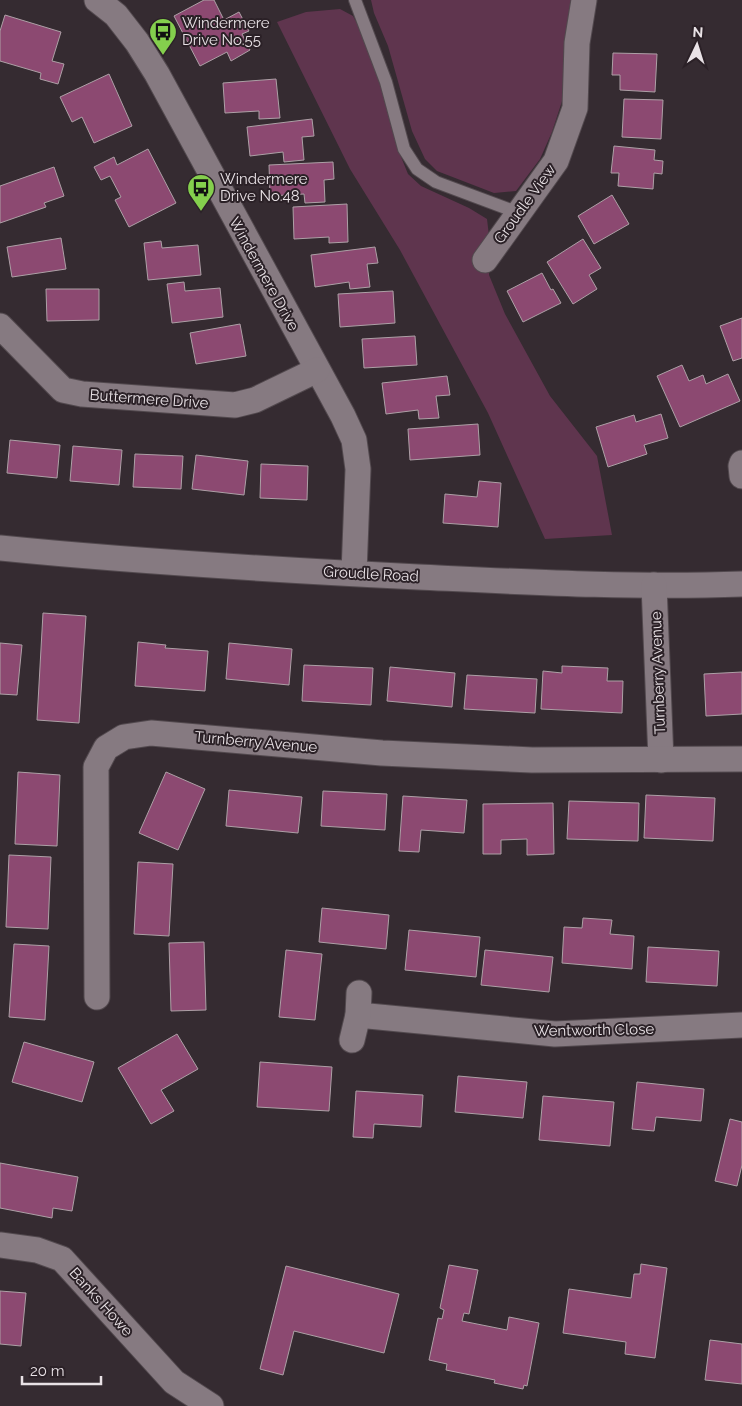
<svg xmlns="http://www.w3.org/2000/svg" width="742" height="1406" viewBox="0 0 742 1406" font-family="Raleway,sans-serif">
<style>
.green{fill:#5f354e}
.building{fill:#8c4971;stroke:#ada0a6}
.lines{fill:none;stroke-linecap:round;stroke-linejoin:round}
.service-casing{stroke:#52494e;stroke-width:14}
.minor-casing{stroke:#52494e;stroke-width:27}
.service{stroke:#867a81;stroke-width:12}
.minor{stroke:#867a81;stroke-width:25}
.labels{text-anchor:middle;dominant-baseline:central;stroke-width:4;stroke-linejoin:round;paint-order:stroke}
.poi-label{font-size:15px;fill:#e9e2e6;stroke:#2b2127;text-anchor:start}
.street-label{font-size:15px;fill:#e9e2e6;stroke:#2b2127}
</style>
<rect width="100%" height="100%" fill="#352b31"/>
<g class="green">
<polygon points="371,0 577,0 565,92 552,132 540,159 516,191 494,193 437,171 425,159 412,131 388,46 374,13"/>
<polygon points="340,9 353,16 365,38 388,108 397,147 408,174 421,186 469,208 487,219 490,244 489,275 505,314 550,396 597,456 612,535 545,539 488,413 400,250 350,169 277,22 306,12"/>
</g>
<g class="building">
<polygon points="204,0 214,0 224,20 239,12 249,31 242,34 250,50 231,61 227,52 200,66 174,16"/>
<polygon points="5,15 61,32 52,61 64,64 58,84 40,79 41,73 0,61 0,31"/>
<polygon points="613,53 657,54 655,92 620,90 620,75 612,75"/>
<polygon points="109,74 132,126 94,143 82,117 72,122 60,97"/>
<polygon points="276,79 280,118 259,119 259,111 225,113 223,83"/>
<polygon points="624,99 663,100 661,139 622,137"/>
<polygon points="312,119 314,136 302,137 304,160 284,162 283,152 250,156 247,127"/>
<polygon points="614,146 655,150 654,160 663,161 662,174 654,173 653,189 618,186 619,173 611,173"/>
<polygon points="148,149 176,203 129,227 115,200 121,197 110,176 101,180 94,167 114,157 117,165"/>
<polygon points="333,162 334,179 324,180 325,202 305,203 304,194 270,196 269,165"/>
<polygon points="54,167 64,196 44,203 46,207 0,223 0,186"/>
<polygon points="612,195 629,224 594,244 578,216"/>
<polygon points="347,204 348,242 329,243 329,237 294,239 293,207"/>
<polygon points="61,238 66,269 12,277 7,247"/>
<polygon points="583,239 601,268 589,275 597,289 573,304 547,262"/>
<polygon points="161,241 162,248 198,245 201,275 148,280 144,243"/>
<polygon points="375,247 378,263 367,264 370,287 350,289 349,282 315,287 311,255"/>
<polygon points="542,273 551,290 553,289 561,303 523,322 507,291"/>
<polygon points="184,282 185,291 220,288 223,317 172,323 167,284"/>
<polygon points="46,289 99,289 99,320 47,321"/>
<polygon points="393,291 395,323 340,327 338,294"/>
<polygon points="742,318 742,358 733,361 720,326"/>
<polygon points="240,324 246,356 196,364 190,333"/>
<polygon points="415,336 417,365 364,368 362,339"/>
<polygon points="682,365 689,381 703,375 706,384 728,374 740,401 680,427 657,376"/>
<polygon points="447,376 450,395 436,396 439,418 419,419 418,410 386,414 382,383"/>
<polygon points="661,414 668,438 644,445 647,454 608,467 596,427 634,415 636,422"/>
<polygon points="478,424 480,455 410,460 408,429"/>
<polygon points="10,440 60,445 57,478 7,473"/>
<polygon points="73,446 122,450 119,485 70,481"/>
<polygon points="135,454 183,456 181,489 133,487"/>
<polygon points="196,455 248,461 244,495 192,489"/>
<polygon points="261,464 308,466 307,500 260,498"/>
<polygon points="479,481 501,483 498,527 443,523 445,494 477,497"/>
<polygon points="43,613 86,616 79,723 37,720"/>
<polygon points="138,642 166,645 165,648 208,651 205,691 135,686"/>
<polygon points="0,643 22,645 17,695 0,694"/>
<polygon points="229,643 292,649 289,685 226,679"/>
<polygon points="304,665 373,668 371,705 302,701"/>
<polygon points="562,666 608,668 607,681 623,681 622,713 541,709 543,671 562,673"/>
<polygon points="390,667 455,673 452,707 387,701"/>
<polygon points="742,672 742,714 706,716 704,674"/>
<polygon points="467,675 537,679 535,713 464,709"/>
<polygon points="18,772 60,775 57,846 15,844"/>
<polygon points="166,772 205,789 178,850 139,833"/>
<polygon points="229,790 302,797 298,833 226,826"/>
<polygon points="323,791 387,794 385,830 321,826"/>
<polygon points="646,795 715,798 713,841 644,838"/>
<polygon points="403,796 467,800 464,833 421,830 419,852 399,851"/>
<polygon points="569,801 639,803 638,841 567,839"/>
<polygon points="553,803 554,854 527,855 527,839 501,840 501,854 483,854 483,804"/>
<polygon points="9,855 51,857 48,929 6,927"/>
<polygon points="138,862 173,864 169,936 134,934"/>
<polygon points="322,908 389,915 386,949 319,942"/>
<polygon points="583,918 612,920 610,934 634,936 632,969 562,963 564,927 582,928"/>
<polygon points="409,930 480,937 476,977 405,970"/>
<polygon points="204,942 206,1010 171,1011 169,943"/>
<polygon points="14,944 49,946 45,1020 9,1017"/>
<polygon points="648,947 719,951 717,986 646,982"/>
<polygon points="286,950 322,954 315,1020 279,1017"/>
<polygon points="485,950 553,957 549,992 481,985"/>
<polygon points="177,1034 198,1069 161,1090 174,1111 151,1124 118,1068"/>
<polygon points="24,1042 94,1062 82,1102 12,1082"/>
<polygon points="260,1062 332,1067 329,1111 257,1107"/>
<polygon points="458,1076 527,1082 523,1118 455,1112"/>
<polygon points="637,1082 704,1089 701,1121 656,1117 654,1131 632,1129"/>
<polygon points="356,1091 423,1095 421,1127 374,1124 373,1138 353,1137"/>
<polygon points="543,1096 614,1102 610,1146 539,1140"/>
<polygon points="730,1119 742,1122 742,1165 737,1186 715,1181"/>
<polygon points="0,1163 78,1177 72,1211 53,1208 52,1218 0,1208"/>
<polygon points="641,1264 667,1268 655,1358 625,1354 626,1342 563,1333 569,1289 631,1298 634,1274 640,1274"/>
<polygon points="449,1265 478,1270 469,1314 464,1313 462,1321 507,1330 509,1317 539,1323 527,1386 524,1385 523,1389 494,1383 495,1380 446,1370 447,1364 429,1360 438,1318 442,1319 444,1310 440,1308"/>
<polygon points="286,1266 399,1294 384,1353 294,1331 283,1375 260,1369"/>
<polygon points="0,1291 26,1293 21,1346 0,1344"/>
<polygon points="710,1340 742,1344 742,1384 705,1380"/>
</g>
<g class="lines">
<defs>
<polyline id="service" points="355,0 386,82 404,149 417,169 436,182 519,213"/>
<g id="minor">
<polyline points="97,0 116,15 137,42 157,74 343,416 354,440 358,469 354,573"/>
<polyline points="485,260 556,161 575,108 577,43 584,0"/>
<polyline points="0,326 63,390 82,394 235,405 255,400 317,370"/>
<polyline points="742,463 741,466 742,476"/>
<path d="M0 548C139 562 278 570 418 577 526 582 634 588 742 584"/>
<polyline points="654,585 661,760"/>
<polyline points="97,997 96,767 106,748 124,737 151,733 382,753 532,760 742,759"/>
<polyline points="358,1015 555,1034 742,1025"/>
<polyline points="352,1040 358,1015 359,993"/>
<polyline points="0,1245 37,1250 62,1259 174,1382 211,1406"/>
</g>
</defs>
<use href="#service" class="service-casing"/>
<use href="#minor" class="minor-casing"/>
<use href="#service" class="service"/>
<use href="#minor" class="minor"/>
</g>
<defs>
<symbol id="bus-pin" viewBox="-11 -11 22 30"><path d="M0 17L-7.5 6A9.5 9.5 0 1 1 7.5 6Z" fill="#84cf4d" stroke="#2b2127"/><path d="M-5-6H5V4H4V6H2V4H-2V6H-4V4H-5ZM-3.5-4V0h7V-4ZM-3.5 1.2v1.5H-2V1.2ZM2 1.2v1.5H3.5V1.2Z" fill="#111"/></symbol>
</defs>
<g fill-rule="evenodd">
<use href="#bus-pin" x="147" y="16" width="32" height="43"/>
<use href="#bus-pin" x="185" y="172" width="32" height="43"/>
</g>
<g class="labels">
<g class="poi-label">
<text x="182" y="23">Windermere<tspan x="182" dy="17">Drive No.55</tspan></text>
<text x="220" y="179">Windermere<tspan x="220" dy="17">Drive No.48</tspan></text>
</g>
<g class="street-label">
<text transform="translate(525 204) rotate(-54)">Groudle View</text>
<text transform="translate(264 274) rotate(61)">Windermere Drive</text>
<text transform="translate(149 399) rotate(4)">Buttermere Drive</text>
<text transform="translate(371 574) rotate(3)">Groudle Road</text>
<text transform="translate(658 673) rotate(-92)">Turnberry Avenue</text>
<text transform="translate(256 742) rotate(5)">Turnberry Avenue</text>
<text transform="translate(594 1030) rotate(-1)">Wentworth Close</text>
<text transform="translate(101 1302) rotate(48)">Banks Howe</text>
</g>
</g>
<g transform="translate(697 45) rotate(4)" stroke="#2b2127" stroke-width="4" paint-order="stroke">
<path d="M0-4L9 19L0 12L-9 19Z" fill="#e9e2e6"/>
<text y="-8" font-size="14" font-weight="bold" text-anchor="middle" fill="#e9e2e6">N</text>
</g>
<path d="M22 1376v8h79v-8" fill="none" stroke="#e9e2e6" stroke-width="2.5"/>
<text x="30" y="1376" font-size="15" fill="#e9e2e6" stroke="#2b2127" stroke-width="4" paint-order="stroke">20 m</text>
</svg>
